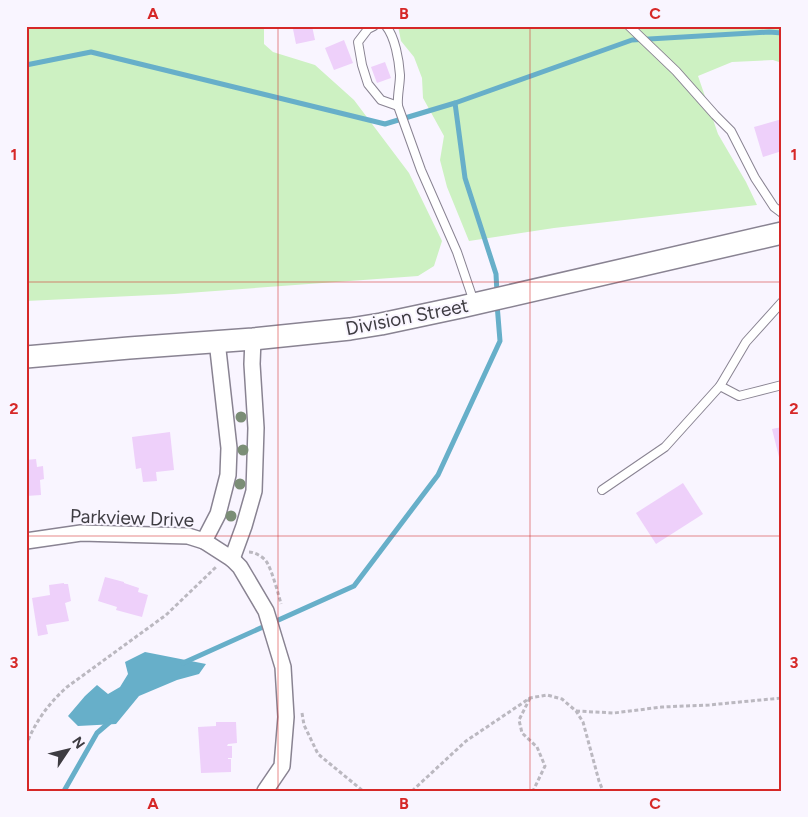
<svg xmlns="http://www.w3.org/2000/svg" width="808" height="817" viewBox="0 0 808 817" font-family="Figtree,sans-serif">
<style>
.green{fill:#cdf1c2}
.water{fill:#67afc9}
.lines{fill:none;stroke-linecap:round;stroke-linejoin:round}
.stream{stroke:#67afc9;stroke-width:5}
.building{fill:#eed0fa}
.lane-casing{stroke:#898392;stroke-width:10}
.street-casing{stroke:#898392;stroke-width:18}
.secondary-casing{stroke:#898392;stroke-width:24}
.path{stroke:#bbb8c0;stroke-width:3;stroke-dasharray:4 2.5;stroke-linecap:butt}
.lane{stroke:#fff;stroke-width:8}
.street{stroke:#fff;stroke-width:15}
.secondary{stroke:#fff;stroke-width:21}
.tree{fill:#7b8e76}
.grid{fill:none;stroke:#d62828;stroke-width:1;stroke-opacity:0.55}
.labels{text-anchor:middle;dominant-baseline:central;stroke-width:4;stroke-linejoin:round;paint-order:stroke}
.street-label{font-size:19px;fill:#3e3c42;stroke:#f9f5ff}
.neatline{fill:none;stroke:#d62828;stroke-width:2}
.grid-label{font-size:16px;text-anchor:middle;font-weight:bold;fill:#d62828}
</style>
<rect width="100%" height="100%" fill="#f9f5ff"/>
<g class="green">
<polygon points="26,26 264,26 264,44 273,52 315,65 354,100 409,173 442,241 434,266 418,276 174,294 26,301"/>
<polygon points="398,26 782,26 782,63 773,60 732,62 698,76 718,134 746,182 757,205 554,228 469,241 447,187 440,160 444,136 423,98 422,78 414,57 401,41"/>
</g>
<polygon class="water" points="145,652 206,664 199,674 177,680 139,696 116,724 78,726 68,716 85,696 97,685 108,694 120,687 128,674 125,662"/>
<g class="lines">
<g class="stream">
<polyline points="26,65 91,52 385,124 455,103 632,40 769,32 782,33"/>
<polyline points="455,103 465,178 496,274 497,293"/>
<polyline points="183,663 354,586 438,475 500,341 497,304"/>
<polyline points="64,791 97,733 111,721"/>
</g>
</g>
<g class="building">
<polygon points="307,26 312,26 315,40 296,44 293,29"/>
<polygon points="344,40 353,63 334,70 325,48"/>
<polygon points="385,62 391,78 377,83 371,67"/>
<polygon points="782,119 782,151 763,157 754,127"/>
<polygon points="782,427 782,461 780,461 772,429"/>
<polygon points="170,432 174,470 156,472 157,481 143,482 141,468 136,469 132,437"/>
<polygon points="36,459 37,467 43,466 44,479 40,480 41,495 26,496 26,460"/>
<polygon points="683,483 703,514 656,544 636,513"/>
<polygon points="105,577 124,582 124,583 139,588 138,592 148,595 142,617 116,610 117,607 98,601"/>
<polygon points="64,583 64,584 68,584 71,601 65,603 69,621 46,625 48,634 38,636 32,598 50,595 49,585"/>
<polygon points="216,722 236,722 237,743 228,744 227,746 232,746 232,758 228,758 228,759 231,759 231,772 201,773 198,727 216,726"/>
</g>
<g class="lines">
<defs>
<g id="lane">
<polyline points="374,26 368,29 358,42 362,65 368,84 381,100 398,106"/>
<path d="M386 26C395 37 399 60 400 75 400 85 397 96 398 106L421 170 457 252 474 302"/>
<polyline points="629,26 676,71 715,115 731,131 755,178 774,207 782,213"/>
<polyline points="720,386 739,396 782,385"/>
<polyline points="602,490 665,447 720,386 746,342 782,302"/>
</g>
<g id="street">
<polyline points="26,541 81,533 188,536 204,541 232,559 240,567 266,611 283,667 286,717 282,766 265,791"/>
<polyline points="204,541 218,514 228,475 229,448 217,341"/>
<polyline points="232,559 244,526 254,491 256,428 252,364 253,339"/>
</g>
<polyline id="secondary" points="26,357 129,348 253,339 350,329 381,324 461,307 782,233"/>
</defs>
<use href="#lane" class="lane-casing"/>
<use href="#street" class="street-casing"/>
<use href="#secondary" class="secondary-casing"/>
<g class="path">
<path d="M249 552C255 552 263 557 266 561 271 567 279 596 281 604"/>
<polyline points="530,698 519,720 522,733 537,747 545,766 533,791"/>
<polyline points="576,711 614,713 662,707 709,705 782,698"/>
<polyline points="302,713 304,725 318,754 363,791"/>
<path d="M26 746C34 723 49 703 67 687L166 615 216 567"/>
<polyline points="412,791 466,741 530,698 547,695 562,699 576,711 583,722 599,781 603,791"/>
</g>
<use href="#lane" class="lane"/>
<use href="#street" class="street"/>
<use href="#secondary" class="secondary"/>
</g>
<g class="tree">
<circle cx="241" cy="417" r="5.5"/>
<circle cx="243" cy="450" r="5.5"/>
<circle cx="240" cy="484" r="5.5"/>
<circle cx="231" cy="516" r="5.5"/>
</g>
<path class="grid" d="M278 26V791M530 26V791M26 282H782M26 536H782"/>
<g class="labels">
<g class="street-label">
<text transform="translate(407 317) rotate(-11)">Division Street</text>
<text transform="translate(132 518) rotate(2)">Parkview Drive</text>
</g>
</g>
<rect width="808" height="817" fill="none" stroke="#f9f5ff" stroke-width="55"/>
<g transform="translate(68 750) rotate(55)" stroke="#f9f5ff" stroke-width="4" paint-order="stroke">
<path d="M0-4L9 19L0 12L-9 19Z" fill="#3e3c42"/>
<text y="-8" font-size="14" font-weight="bold" text-anchor="middle" fill="#3e3c42">N</text>
</g>
<rect x="28" y="28" width="752" height="762" class="neatline"/>
<g class="grid-label">
<text x="153" y="19">A</text>
<text x="404" y="19">B</text>
<text x="655" y="19">C</text>
<text x="14" y="160">1</text>
<text x="794" y="160">1</text>
<text x="14" y="414">2</text>
<text x="794" y="414">2</text>
<text x="14" y="668">3</text>
<text x="794" y="668">3</text>
<text x="153" y="809">A</text>
<text x="404" y="809">B</text>
<text x="655" y="809">C</text>
</g>
</svg>
